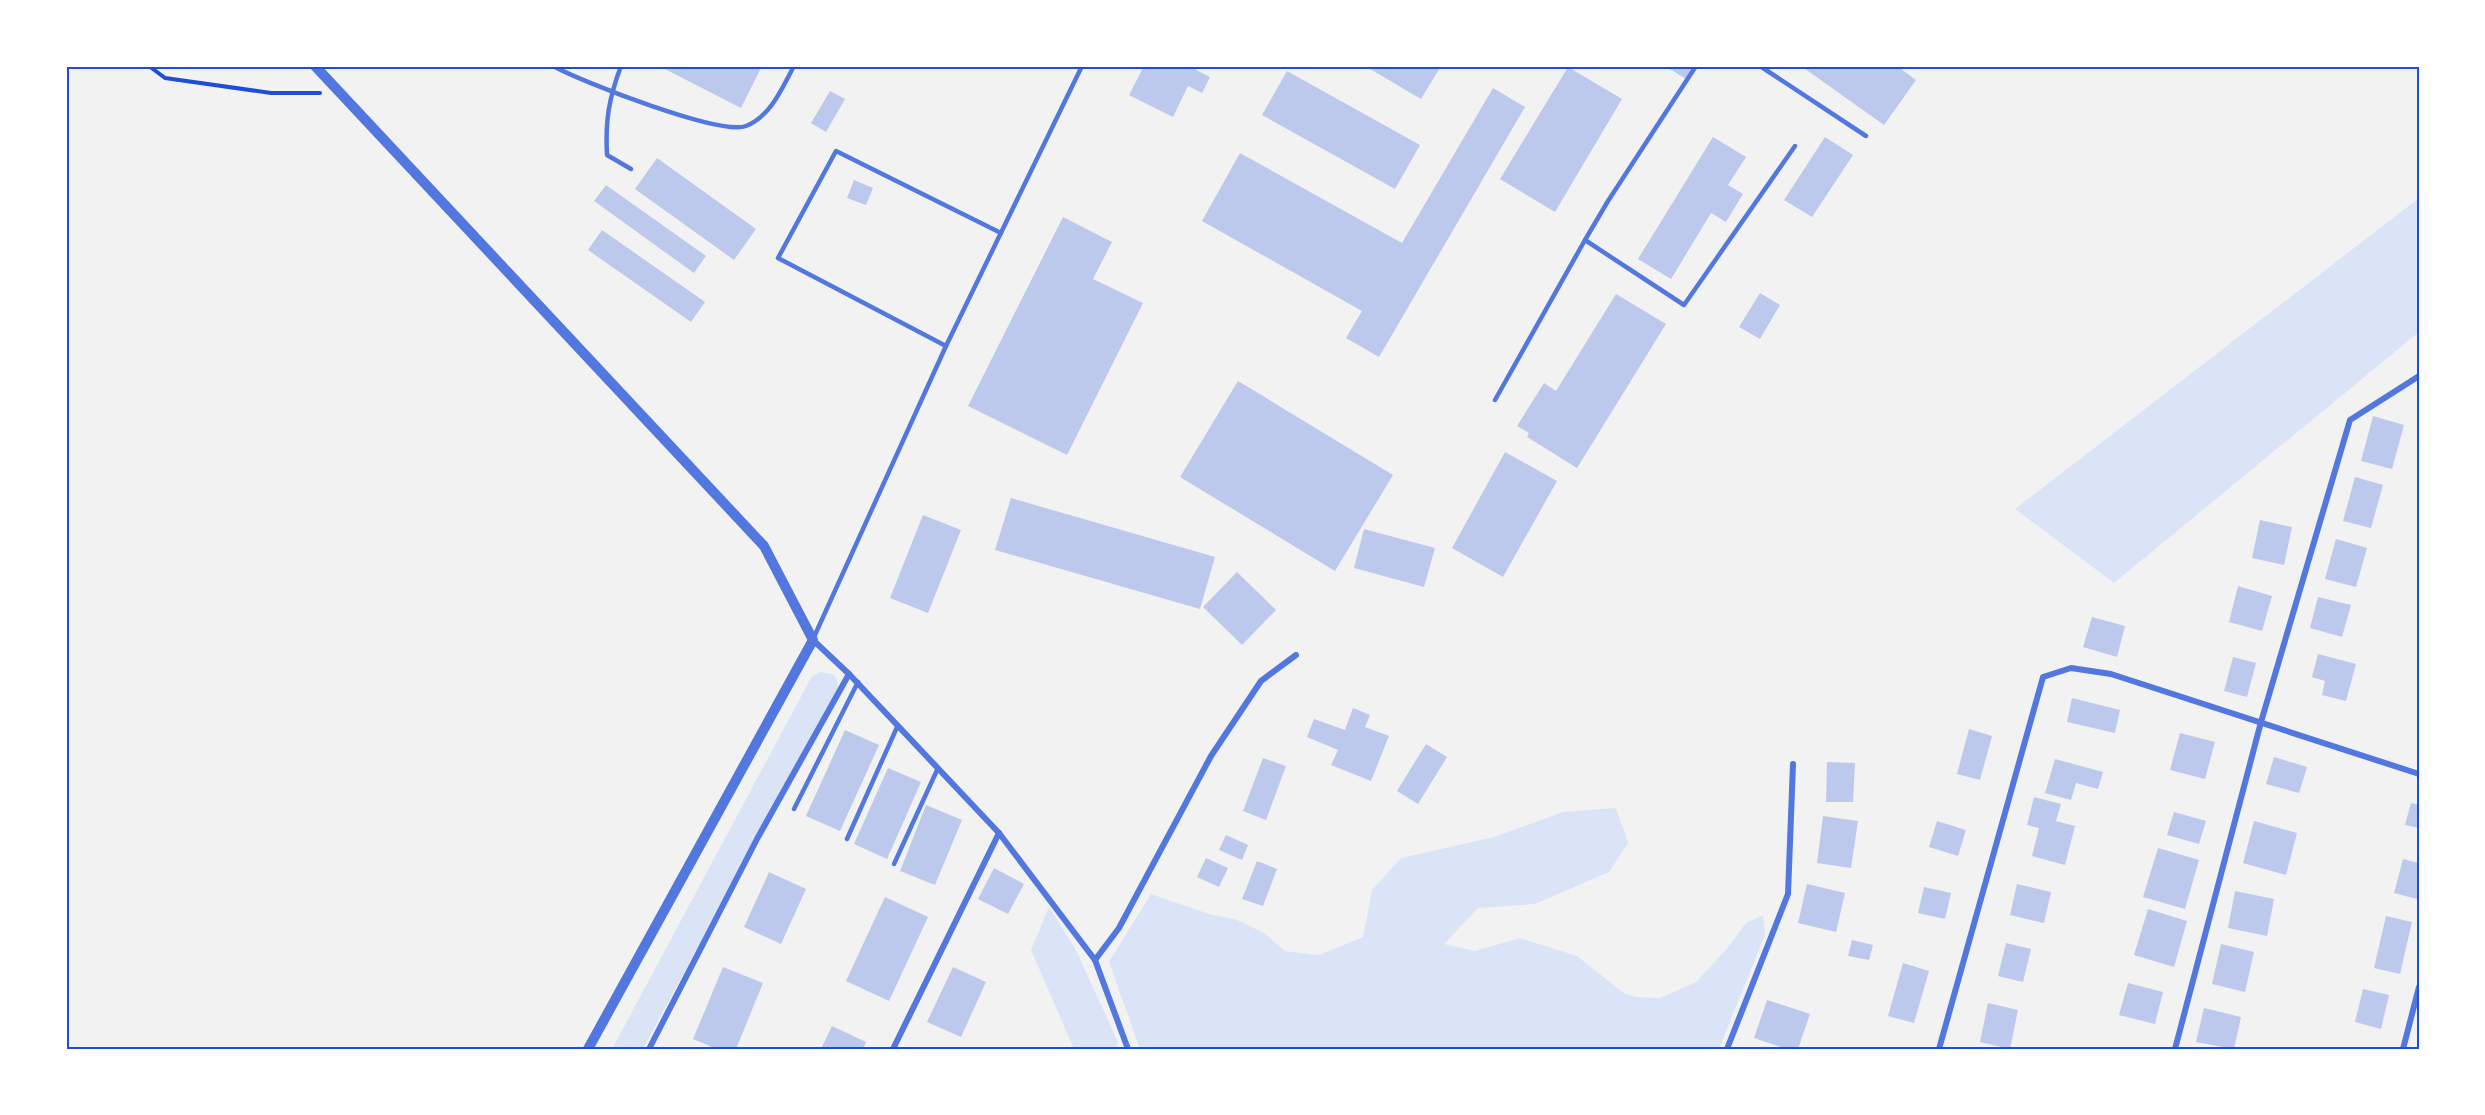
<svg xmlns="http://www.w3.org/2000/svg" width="2485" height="1115" viewBox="0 0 2485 1115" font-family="'DejaVu Sans',sans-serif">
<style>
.green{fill:#dbe4f7}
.building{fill:#bdc9ec}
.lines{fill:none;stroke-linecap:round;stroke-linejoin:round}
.path{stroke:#1d4ed8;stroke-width:4}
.service{stroke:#5277de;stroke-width:4.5}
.minor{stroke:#5277de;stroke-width:6}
.tertiary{stroke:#5277de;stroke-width:10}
.neatline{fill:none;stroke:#1d4ed8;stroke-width:2}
</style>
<rect width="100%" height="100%" fill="#f2f2f2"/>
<g class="green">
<polygon points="2419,198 2419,332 2114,583 2015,509"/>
<polygon points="821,672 832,674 837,679 838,687 643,1049 612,1049 812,676"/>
<polygon points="1616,808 1628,843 1609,872 1535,904 1478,908 1444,944 1475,951 1520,938 1577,956 1625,994 1636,997 1660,998 1696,982 1725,951 1746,923 1763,915 1765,935 1719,1049 1140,1049 1109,962 1151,894 1212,915 1235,919 1264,933 1285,951 1319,955 1363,937 1372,890 1401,858 1494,837 1563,812"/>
<polygon points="1049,907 1075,948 1118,1042 1116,1049 1074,1049 1031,950"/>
</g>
<g class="building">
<polygon points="659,66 762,66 741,108"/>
<polygon points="1144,66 1198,66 1196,70 1210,77 1202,93 1188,86 1173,117 1129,95"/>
<polygon points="1365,66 1441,66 1421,99"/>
<polygon points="1665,66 1694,66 1686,79"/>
<polygon points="1801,66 1897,66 1916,80 1884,125"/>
<polygon points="1568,67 1622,99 1555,212 1500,179"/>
<polygon points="1287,71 1420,145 1395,189 1262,115"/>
<polygon points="1493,88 1525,107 1379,357 1346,338 1362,311 1202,221 1240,153 1402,243"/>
<polygon points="830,91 845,99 826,132 811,123"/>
<polygon points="1713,137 1746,157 1728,185 1743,194 1726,222 1711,213 1671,279 1638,259"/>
<polygon points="1825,137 1853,155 1812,217 1784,200"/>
<polygon points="657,158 756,229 734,260 635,189"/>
<polygon points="854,180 873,188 866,205 847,198"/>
<polygon points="606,185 706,256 694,273 594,201"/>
<polygon points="1063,217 1112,242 1093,279 1143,303 1067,455 968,406"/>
<polygon points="602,230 705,302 691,322 588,250"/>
<polygon points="1760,293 1780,305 1760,339 1739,327"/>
<polygon points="1616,294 1666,324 1577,468 1527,437 1529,433 1517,426 1544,383 1556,391"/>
<polygon points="1238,381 1393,475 1335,571 1180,477"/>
<polygon points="2373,416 2404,425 2392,469 2361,461"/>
<polygon points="1505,452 1557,481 1503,577 1452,548"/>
<polygon points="2355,477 2383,485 2371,528 2343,521"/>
<polygon points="1011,498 1215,557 1200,609 995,550"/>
<polygon points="923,515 961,530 928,613 890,598"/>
<polygon points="2260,520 2292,527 2284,565 2252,558"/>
<polygon points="1364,529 1435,548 1424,587 1354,568"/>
<polygon points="2336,539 2367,548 2356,587 2325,579"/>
<polygon points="1237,572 1276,610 1242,645 1203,607"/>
<polygon points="2238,586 2272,596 2262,631 2229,622"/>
<polygon points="2318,597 2351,605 2342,637 2310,628"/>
<polygon points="2092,617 2125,626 2117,657 2083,647"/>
<polygon points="2318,654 2356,664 2346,701 2322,695 2325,681 2312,677"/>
<polygon points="2233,657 2256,663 2247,697 2224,691"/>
<polygon points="2072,698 2120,710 2115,733 2067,722"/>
<polygon points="1353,708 1370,715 1365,727 1389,736 1371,781 1331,765 1338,750 1307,737 1314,719 1345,730"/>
<polygon points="1969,729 1992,736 1980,780 1957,774"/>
<polygon points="845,730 879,745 840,831 806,816"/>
<polygon points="2180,733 2215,742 2205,779 2170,770"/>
<polygon points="1426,744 1447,757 1418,804 1397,791"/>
<polygon points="2274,757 2307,767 2299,793 2266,784"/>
<polygon points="1263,758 1286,766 1266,820 1243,811"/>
<polygon points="2055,759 2103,772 2098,789 2076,783 2071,800 2045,793"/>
<polygon points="1827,762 1855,763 1853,802 1826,802"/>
<polygon points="888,768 921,782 887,859 854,844"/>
<polygon points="2034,797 2061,804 2056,821 2075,826 2065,865 2032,856 2039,828 2027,825"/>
<polygon points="2411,803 2419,805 2419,828 2405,825"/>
<polygon points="926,805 962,820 935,885 900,871"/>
<polygon points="2174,812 2206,821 2199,844 2167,835"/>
<polygon points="1823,816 1858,821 1851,868 1817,863"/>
<polygon points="1937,821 1966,830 1958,856 1929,847"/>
<polygon points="2254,821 2297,833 2286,875 2243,863"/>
<polygon points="1226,835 1248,845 1242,860 1219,850"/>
<polygon points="2158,848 2199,860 2185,909 2143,897"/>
<polygon points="1206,858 1228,868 1219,887 1197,877"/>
<polygon points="2403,859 2419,863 2417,899 2394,893"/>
<polygon points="1257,861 1277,869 1263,906 1242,899"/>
<polygon points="994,868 1024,884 1008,914 978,899"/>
<polygon points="769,872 806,889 781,944 744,927"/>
<polygon points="1807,884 1845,893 1836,932 1798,923"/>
<polygon points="2017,884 2051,892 2044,923 2010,915"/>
<polygon points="1924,887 1951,893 1945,919 1918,913"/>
<polygon points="2235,891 2274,899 2267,936 2228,928"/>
<polygon points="885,897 928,917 889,1001 846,981"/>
<polygon points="2148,909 2187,921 2174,967 2134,955"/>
<polygon points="2386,916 2412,922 2400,974 2374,968"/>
<polygon points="1852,940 1873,945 1869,960 1848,956"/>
<polygon points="2006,943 2031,949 2023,982 1998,976"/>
<polygon points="2221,944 2254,952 2245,992 2212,984"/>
<polygon points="1903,963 1929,971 1914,1023 1888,1016"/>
<polygon points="723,967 763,983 736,1049 717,1049 693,1039"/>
<polygon points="953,967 986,982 961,1037 927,1022"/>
<polygon points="2128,983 2163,992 2155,1024 2119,1015"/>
<polygon points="2363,989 2389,995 2381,1029 2355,1022"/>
<polygon points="1767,1000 1810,1014 1798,1049 1787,1049 1754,1038"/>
<polygon points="1988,1003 2018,1010 2010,1049 1980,1042"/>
<polygon points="2204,1008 2241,1017 2234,1049 2196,1042"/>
<polygon points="832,1026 866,1042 863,1049 821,1049"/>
</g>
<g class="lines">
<polyline class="path" points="149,66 165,78 271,93 320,93"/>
<g class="service">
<path d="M553 66C580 81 720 136 746 126 771 116 782 88 794 66"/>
<path d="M621 66C609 98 605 121 607 155L631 169"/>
<polyline points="1696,66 1608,201 1585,240 1684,305 1795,146"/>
<polyline points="1760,66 1866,136"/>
<polyline points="946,346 778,258 836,151 1001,233"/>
<polyline points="1495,400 1585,240"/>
<polyline points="814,637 946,346 1082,66"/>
<polyline points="794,809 858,682"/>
<polyline points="847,839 898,725"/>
<polyline points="894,864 938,768"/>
</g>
<g class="minor">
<polyline points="813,640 849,674 999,833 1095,960 1128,1049"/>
<polyline points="1095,960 1119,928 1211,756 1261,681 1296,655"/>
<polyline points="649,1049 757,839 849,674"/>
<polyline points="893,1049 999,833"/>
<polyline points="1727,1049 1788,894 1793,764"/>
<polyline points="1939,1049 2043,677 2071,668 2111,674 2419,774"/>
<polyline points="2175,1049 2261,722 2350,420 2419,376"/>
<polyline points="2403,1049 2419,987"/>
</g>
<polyline class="tertiary" points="315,66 764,546 813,640 588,1049"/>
</g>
<rect width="2485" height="1115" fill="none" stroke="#ffffff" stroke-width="135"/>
<rect x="68" y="68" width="2350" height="980" class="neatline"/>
</svg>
